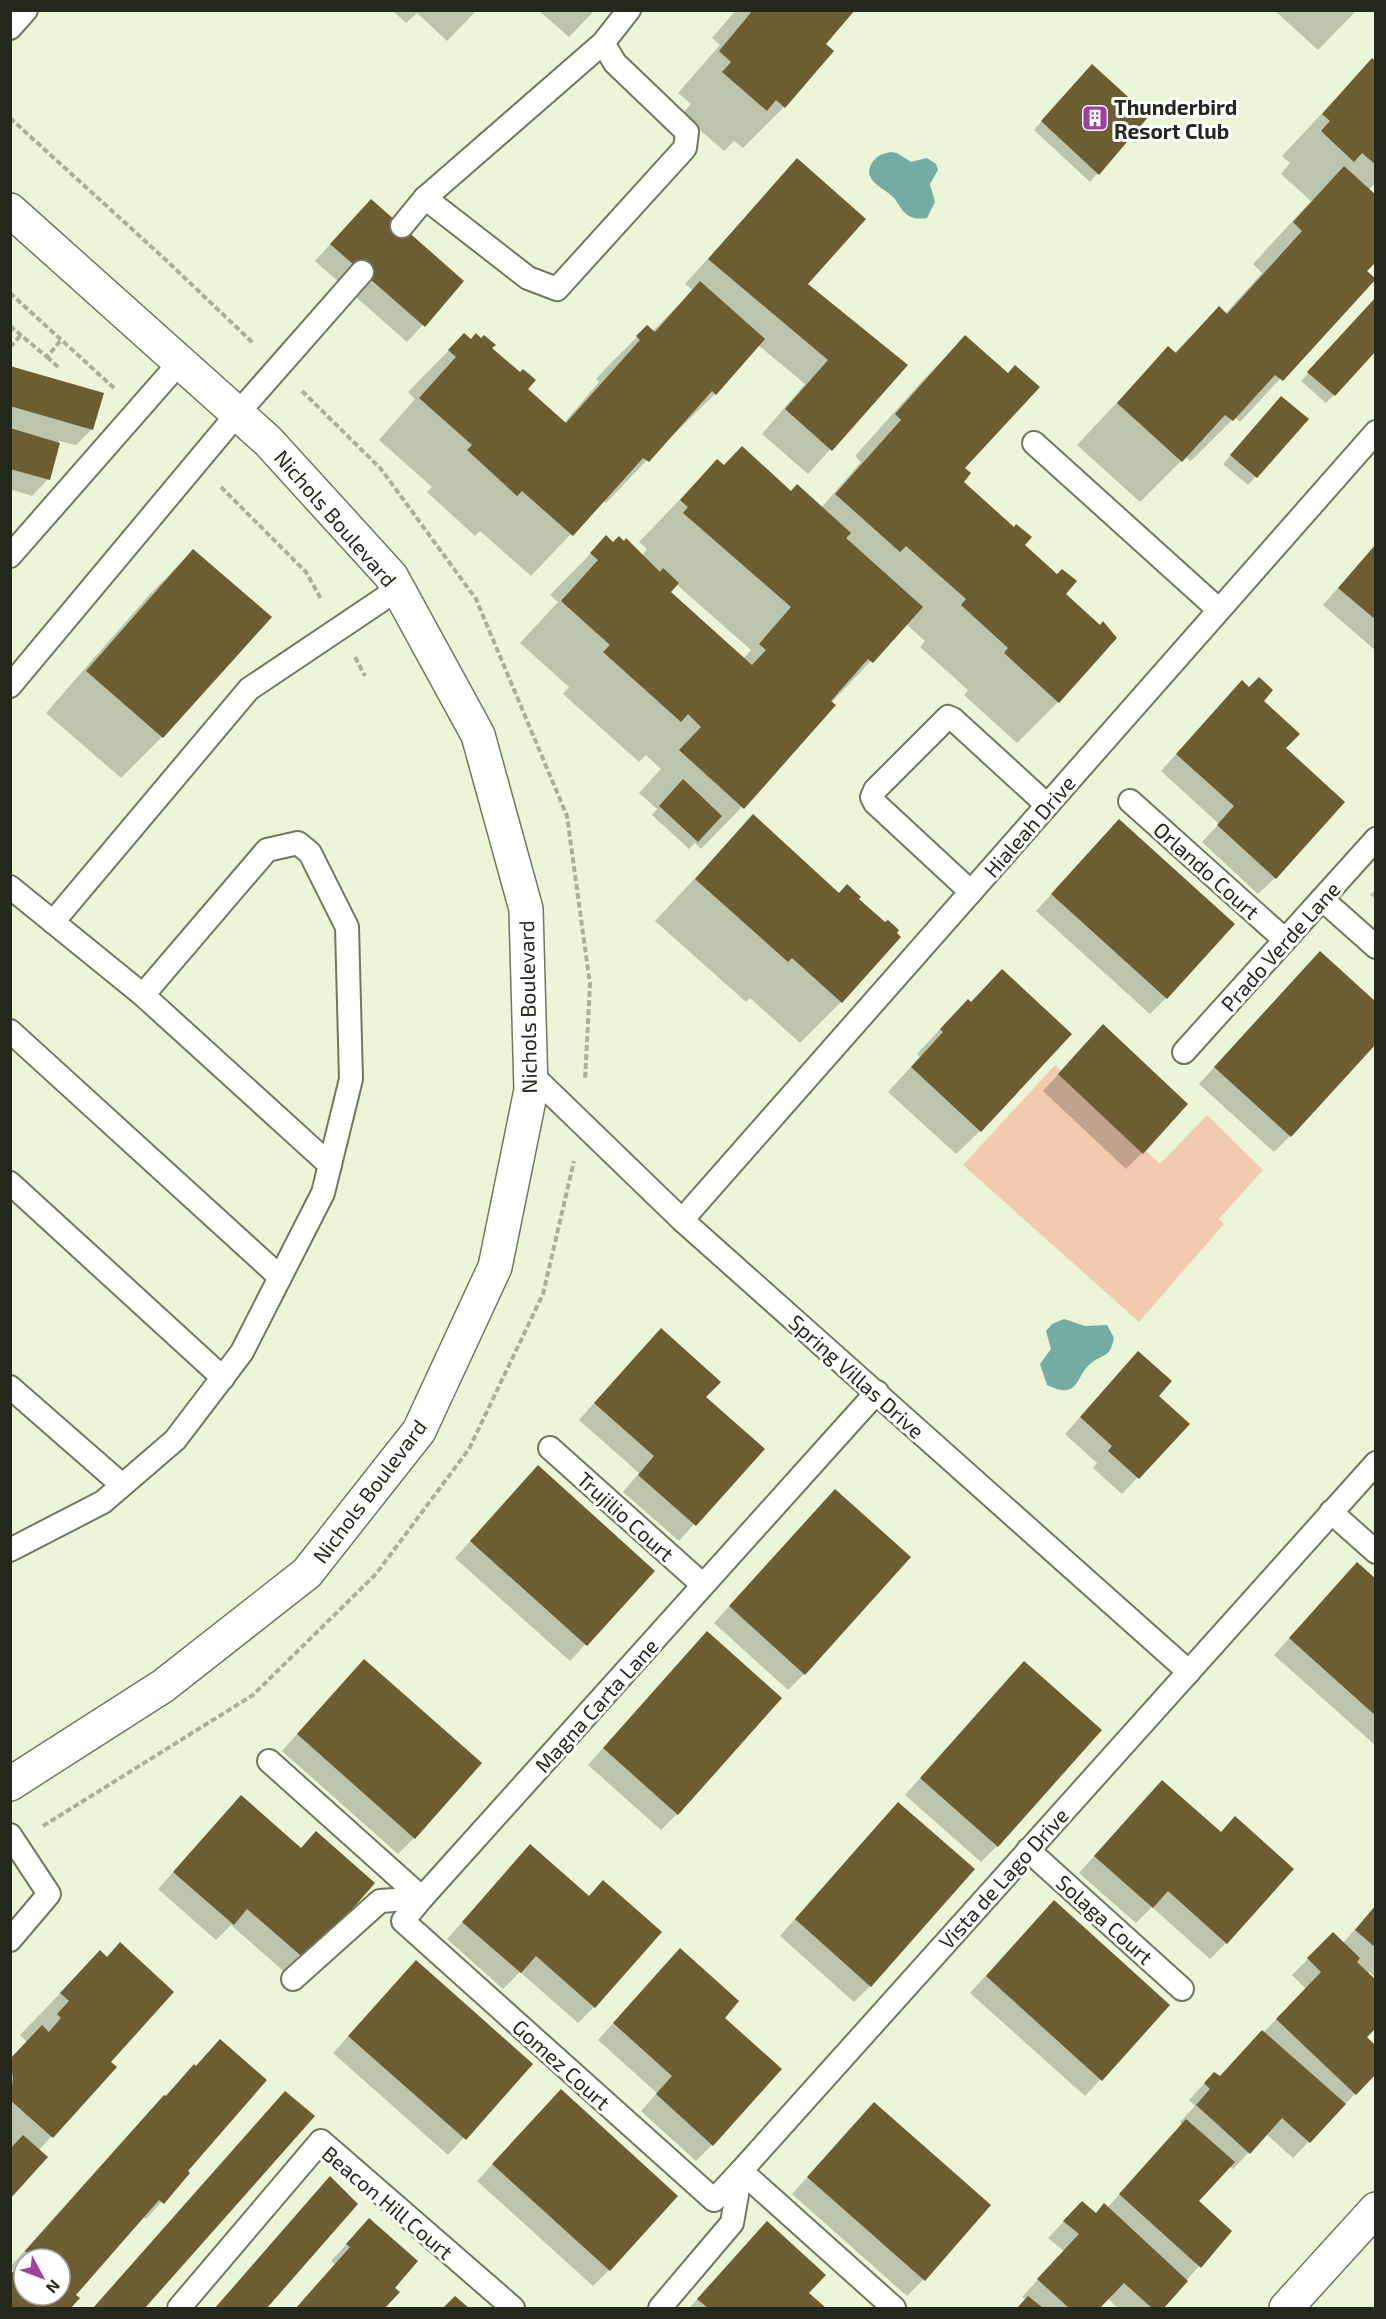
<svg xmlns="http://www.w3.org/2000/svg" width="1386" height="2319" viewBox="0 0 1386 2319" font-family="'Exo 2',sans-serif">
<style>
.green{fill:#f2cbae}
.water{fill:#73aca2}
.shadow{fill:#0003;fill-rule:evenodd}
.building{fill:#6c5d33}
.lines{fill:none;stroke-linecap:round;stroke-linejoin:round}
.service-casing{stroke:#70785e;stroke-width:26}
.tertiary-casing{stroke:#70785e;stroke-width:36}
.path{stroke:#a9b099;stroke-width:4;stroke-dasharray:6 3;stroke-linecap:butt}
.service{stroke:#fff;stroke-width:22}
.tertiary{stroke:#fff;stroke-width:33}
.labels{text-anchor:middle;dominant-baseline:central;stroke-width:6;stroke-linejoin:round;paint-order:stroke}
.poi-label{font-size:21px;font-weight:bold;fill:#24271c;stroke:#fff;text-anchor:start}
.street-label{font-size:21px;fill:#24271c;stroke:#fff}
</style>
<rect width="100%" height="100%" fill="#ecf5d8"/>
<polygon class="green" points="1055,1065 1160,1164 1207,1115 1263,1170 1219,1219 1224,1224 1139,1322 963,1165"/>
<g class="water">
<path d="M891 152 897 153 911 162 927 158 936 164 938 170 930 184 935 202 927 218C921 219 914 219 909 216 902 212 899 204 894 198 885 188 861 181 872 163 877 155 882 154 891 152Z"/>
<path d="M1064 1319 1085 1326 1107 1325 1114 1338C1110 1356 1107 1353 1094 1361 1074 1373 1082 1402 1047 1385L1040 1364 1051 1349 1046 1331 1052 1324Z"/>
</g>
<g class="shadow">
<polygon points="392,10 477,10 447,41 417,13 406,23"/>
<polygon points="538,10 595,10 569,37"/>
<polygon points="736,10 853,10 824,44 784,107 743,148 734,141 724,151 682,114 691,104 678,93 720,45 712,38"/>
<polygon points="1274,10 1357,10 1318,50"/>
<polygon points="1372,60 1376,64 1376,183 1368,190 1365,271 1373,279 1240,422 1235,417 1191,461 1185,457 1140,502 1077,445 1168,348 1174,353 1219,308 1225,314 1262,273 1253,264 1311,201 1281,174 1290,163 1282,156"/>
<polygon points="1084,73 1147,116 1090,182 1034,130"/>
<polygon points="797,160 806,284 905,366 808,474 762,434 805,384 758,345 715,394 673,435 672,434 606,503 603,500 531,576 480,531 475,536 427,492 432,487 379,440 415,399 408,392 464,335 471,341 490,348 526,389 564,423 599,382 596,379 606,368 647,327 652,332 693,290 685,284"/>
<polygon points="355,217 462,282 407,342 315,261"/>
<polygon points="1376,299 1334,395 1326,403 1301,381"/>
<path d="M965 337 962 482 1023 545 1064 594 1058 702 1017 743 964 695 968 690 920 647 925 641 906 624 831 703 742 807 701 849 695 843 689 849 652 815 657 809 639 793 661 769 646 755 639 762 563 694 569 687 520 643 558 602 550 595 606 538 613 544 642 556 647 549 639 542 717 461 724 466 791 492 821 508 861 462 855 456 924 379ZM676 584 751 650 743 659 668 592Z"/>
<polygon points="10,367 92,429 76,445 59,441 48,479 32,496 10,489"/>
<polygon points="1273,406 1306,420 1248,485 1223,464"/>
<polygon points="1376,545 1376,651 1323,605"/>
<polygon points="193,551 162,737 121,778 46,713 151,593"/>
<polygon points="1226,699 1261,701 1284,748 1275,878 1258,894 1202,842 1219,824 1161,771"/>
<polygon points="753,816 841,1002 800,1043 750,998 746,1002 655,921"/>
<polygon points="1103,837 1166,998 1150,1014 1036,911"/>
<polygon points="1376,889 1376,899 1370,895"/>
<polygon points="1304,969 1290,1136 1274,1152 1199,1084"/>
<polygon points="944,1025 980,1131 956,1154 888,1092 920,1057 917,1054"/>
<polygon points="1087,1043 1142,1153 1126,1169 1043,1091"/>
<polygon points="645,1346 762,1449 679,1541 623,1492 639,1473 579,1420"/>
<polygon points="1122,1370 1188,1424 1122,1494 1093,1468 1097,1463 1065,1434"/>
<polygon points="522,1484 653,1571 570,1661 455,1558"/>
<polygon points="835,1491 804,1674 788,1690 714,1623"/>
<polygon points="1357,1564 1376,1581 1376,1746 1274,1655"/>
<polygon points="691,1649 677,1814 661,1830 588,1765"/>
<polygon points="1024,1663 997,1846 981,1862 905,1795"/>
<polygon points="348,1677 414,1838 398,1854 282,1751"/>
<polygon points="1146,1798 1226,1943 1210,1959 1152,1907 1136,1923 1079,1873"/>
<polygon points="225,1814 305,1960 289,1976 231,1925 216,1940 158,1889"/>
<polygon points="882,1820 870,1986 854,2002 780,1936"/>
<polygon points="530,1846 588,1897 603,1882 594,2007 578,2023 520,1972 503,1989 447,1939"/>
<polygon points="1376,1905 1376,1977 1369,1972 1367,1973 1365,2037 1355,2094 1293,2158 1266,2134 1233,2169 1229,2166 1197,2201 1230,2231 1162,2308 1118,2308 1107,2298 1098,2308 1017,2308 1026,2300 1022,2297 1064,2251 1048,2238 1066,2219 1095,2214 1107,2208 1183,2125 1180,2122 1195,2106 1189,2100 1198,2090 1214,2074 1219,2078 1306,1989 1292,1975 1333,1934 1343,1943"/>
<polygon points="1038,1918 1168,2006 1085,2096 970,1993"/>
<polygon points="120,1944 109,2062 115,2067 38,2151 10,2197 10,2059 27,2042 20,2035 100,1952 106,1958"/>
<polygon points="664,1966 723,2018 712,2145 696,2161 641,2111 657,2093 598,2040"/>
<polygon points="400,1979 531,2064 448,2155 333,2053"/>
<path d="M220 2041 186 2171 188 2173 146 2219 143 2216 74 2295 78 2298 69 2308H10V2275L14 2271 10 2267 148 2113ZM24 2259H60V2295H24Z"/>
<polygon points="278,2101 313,2116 143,2308 94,2308"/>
<polygon points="874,2104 923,2280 907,2296 792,2194"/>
<polygon points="545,2108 609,2270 593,2286 477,2181"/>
<polygon points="322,2186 356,2204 265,2308 215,2308"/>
<polygon points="369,2220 393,2288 398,2293 384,2308 296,2308 335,2264 331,2261"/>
<polygon points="767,2223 807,2293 824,2308 689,2308"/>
</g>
<g class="building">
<polygon points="753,10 855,10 826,44 834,51 785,108 776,100 767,111 722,72 731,62 719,51"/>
<polygon points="1372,58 1376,62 1376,165 1362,153 1354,162 1321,131 1330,121 1322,114"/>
<polygon points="1092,64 1149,116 1099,175 1041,121"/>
<polygon points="797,158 866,219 808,284 908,365 832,451 785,409 828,360 708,259"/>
<polygon points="1344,166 1376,195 1376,262 1367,271 1376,279 1283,381 1275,375 1233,421 1225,415 1182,462 1117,403 1168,346 1176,353 1219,306 1227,314 1302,231 1293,222"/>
<polygon points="371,199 464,281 425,327 330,244"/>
<polygon points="700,281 765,339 716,395 712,391 649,462 643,458 573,536 522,491 517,496 467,450 472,445 419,398 456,357 448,350 464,333 471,339 476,333 481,338 484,335 496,345 492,348 520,372 523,369 536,380 528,389 566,423 640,340 636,336 647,325 655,332"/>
<polygon points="1376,297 1376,351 1335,396 1307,372"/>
<polygon points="965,335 1008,373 1015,365 1040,387 965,468 971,473 964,482 1014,527 1016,524 1032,537 1025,545 1057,574 1062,569 1077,581 1066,594 1100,625 1103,621 1117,638 1059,703 1004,653 1008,648 961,605 966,599 906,546 900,552 835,494 901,420 895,414"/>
<polygon points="10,366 104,393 93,430 10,406"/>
<polygon points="1281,396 1309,419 1257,478 1230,455"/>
<polygon points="10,428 60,443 50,480 10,469"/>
<polygon points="742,446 791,491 797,484 851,533 846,538 923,607 873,663 868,659 831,701 836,705 744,809 679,750 701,727 688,714 681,722 603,652 610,645 561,601 598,560 590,553 606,535 613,542 619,536 624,541 626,538 660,572 663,568 679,583 671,592 752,665 766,650 759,644 791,607 683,513 688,507 680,500 717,459 724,465"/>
<polygon points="1376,544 1376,620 1338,588"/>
<polygon points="193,549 272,617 163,738 86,671"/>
<polygon points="1259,677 1273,690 1264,701 1300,734 1286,748 1345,802 1276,879 1217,825 1234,806 1176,754 1242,680 1249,687"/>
<polygon points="683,779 722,816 698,842 659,806"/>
<polygon points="753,814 839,893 847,884 861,897 859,899 885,922 888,920 899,930 897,933 901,937 842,1003 792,958 788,962 695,879"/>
<polygon points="1119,819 1235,924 1167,999 1051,894"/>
<polygon points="1320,951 1376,1002 1376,1044 1291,1137 1214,1067"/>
<polygon points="1002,969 1072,1034 981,1132 911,1067 943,1032 940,1029 968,999 971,1002"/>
<polygon points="1103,1024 1188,1104 1143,1154 1058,1074"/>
<polygon points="661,1328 721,1382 706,1397 765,1449 696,1526 638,1475 654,1456 594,1403"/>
<polygon points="1138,1351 1172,1381 1159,1396 1190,1424 1139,1479 1108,1451 1112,1446 1080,1417"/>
<polygon points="538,1465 655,1571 587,1646 470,1541"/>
<polygon points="835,1489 911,1557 805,1675 729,1606"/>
<polygon points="1357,1562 1376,1579 1376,1716 1289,1638"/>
<polygon points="707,1631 782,1698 678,1815 603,1748"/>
<polygon points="364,1659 482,1763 415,1839 297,1734"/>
<polygon points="1024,1661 1102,1730 998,1847 920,1778"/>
<polygon points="1162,1780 1221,1832 1235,1816 1294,1869 1227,1944 1168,1891 1153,1908 1094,1856"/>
<polygon points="241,1795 301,1848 316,1831 375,1883 307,1961 247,1909 234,1925 173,1872"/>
<polygon points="898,1802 975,1869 871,1987 795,1919"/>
<polygon points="530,1844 589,1896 603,1880 662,1932 595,2008 536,1956 521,1973 462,1922"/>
<polygon points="1054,1900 1170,2005 1102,2081 986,1976"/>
<polygon points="1376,1905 1376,1948 1355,1930"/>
<polygon points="1333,1932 1360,1958 1357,1962 1376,1980 1376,2028 1367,2037 1376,2046 1376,2074 1356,2095 1276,2019 1321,1972 1307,1958"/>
<polygon points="120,1942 174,1992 111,2062 117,2067 53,2138 10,2100 13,2078 10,2059 42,2025 49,2032 61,2018 57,2014 69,2001 60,1993 100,1950 107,1957"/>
<polygon points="680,1948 739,2001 725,2018 782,2069 713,2146 656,2094 672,2076 613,2023"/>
<polygon points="416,1960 533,2064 466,2140 348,2036"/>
<polygon points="1262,2030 1346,2104 1310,2143 1282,2118 1250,2154 1196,2105 1210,2089 1204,2083 1214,2072 1220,2076"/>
<polygon points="220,2039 267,2080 188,2171 190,2173 164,2204 159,2200 76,2295 80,2298 71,2308 10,2308 10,2275 24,2260 24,2295 60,2295 60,2259 25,2259 29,2254 25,2251 164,2095 166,2096 194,2064 196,2066"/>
<polygon points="561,2089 678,2196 610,2271 492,2164"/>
<polygon points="285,2091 315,2116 145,2308 93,2308"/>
<polygon points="874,2102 991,2205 925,2281 807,2177"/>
<polygon points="1186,2119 1235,2162 1199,2201 1232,2231 1201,2268 1119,2194"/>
<polygon points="23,2135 48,2157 10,2199 10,2149"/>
<polygon points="330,2176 358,2204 267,2308 215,2308"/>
<polygon points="1082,2201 1096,2213 1104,2203 1188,2281 1164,2308 1152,2308 1124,2283 1100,2308 1069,2308 1037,2279 1079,2234 1063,2221"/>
<polygon points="369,2218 418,2261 395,2288 400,2292 385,2308 296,2308 350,2247 346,2244"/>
<polygon points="767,2221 826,2275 809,2293 826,2308 708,2308 697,2299"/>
<polygon points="455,2296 469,2308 443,2308"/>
<polygon points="1028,2296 1043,2308 1017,2308"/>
</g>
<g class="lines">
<defs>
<g id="service">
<polyline points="10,28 26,10"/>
<polyline points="603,43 615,63 687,132 685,148 557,289 528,278 425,198 603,43 629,10"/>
<polyline points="402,226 425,198"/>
<polyline points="1034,443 1219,610"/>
<polyline points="10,556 180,362"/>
<polyline points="10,686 238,413 362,272"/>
<polyline points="1130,801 1285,940"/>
<polyline points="10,887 143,995 330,1165"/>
<polyline points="971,892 875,803 872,797 875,790 948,717 953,719 1047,805"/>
<polyline points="1322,899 1376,947"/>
<polyline points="53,922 249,689 398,589"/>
<polyline points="10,1031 280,1277"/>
<polyline points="1184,1052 1376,839"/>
<polyline points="531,1074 682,1220 1189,1672"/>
<polyline points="10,1183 223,1378"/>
<polyline points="682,1220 1376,432"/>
<polyline points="10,1387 122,1485"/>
<polyline points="550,1448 703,1585"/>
<polyline points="1331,1512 1376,1552"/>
<polyline points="10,1550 103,1502 175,1440 242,1352 323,1193 351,1079 347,927 310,853 298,843 267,850 143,995"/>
<polyline points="269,1761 422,1898 403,1921 714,2200 741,2171 894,2308"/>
<polyline points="10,1835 49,1894 10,1940"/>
<polyline points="1028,1850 1182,1989"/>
<polyline points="293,1979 380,1901 422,1898 877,1392"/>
<polyline points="179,2308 321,2141 513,2308"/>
<polyline points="660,2308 732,2223 741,2171 1376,1463"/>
</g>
<g id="tertiary">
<polyline points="10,210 268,441 391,576 478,735 526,909 531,1090 495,1267 419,1431 307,1573 163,1686 10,1784"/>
<polyline points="1286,2308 1376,2209"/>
</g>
</defs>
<use href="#service" class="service-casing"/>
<use href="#tertiary" class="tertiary-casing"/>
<g class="path">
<polyline points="10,118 167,261 254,344"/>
<polyline points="10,293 114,388"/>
<polyline points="10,326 47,357 61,340"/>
<polyline points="10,347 21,335"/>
<polyline points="47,357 58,367"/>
<polyline points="302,391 381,469 476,599 567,816 590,984 585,1080"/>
<polyline points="221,487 306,572 321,599"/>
<polyline points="355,657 365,676"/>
<polyline points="43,1826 253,1695 376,1574 469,1449 543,1294 574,1161"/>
</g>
<use href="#service" class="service"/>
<use href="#tertiary" class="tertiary"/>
</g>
<defs>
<symbol id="building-square" viewBox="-11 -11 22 22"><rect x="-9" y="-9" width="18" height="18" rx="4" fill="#a23da2" stroke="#fff"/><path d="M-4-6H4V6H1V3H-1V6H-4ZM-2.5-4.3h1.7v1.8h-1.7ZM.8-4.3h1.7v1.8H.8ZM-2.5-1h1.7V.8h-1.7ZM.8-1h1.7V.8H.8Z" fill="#fff"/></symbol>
</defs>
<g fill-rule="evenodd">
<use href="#building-square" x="1080" y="103" width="30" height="30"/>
</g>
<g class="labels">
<g class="poi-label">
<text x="1114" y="106">Thunderbird<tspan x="1114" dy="24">Resort Club</tspan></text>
</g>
<g class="street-label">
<text transform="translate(336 518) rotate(49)">Nichols Boulevard</text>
<text transform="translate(1029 826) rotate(-49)">Hialeah Drive</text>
<text transform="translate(1207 870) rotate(42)">Orlando Court</text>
<text transform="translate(1280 946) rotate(-48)">Prado Verde Lane</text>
<text transform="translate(527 1007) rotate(-91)">Nichols Boulevard</text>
<text transform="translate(857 1376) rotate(42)">Spring Villas Drive</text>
<text transform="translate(369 1491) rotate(-53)">Nichols Boulevard</text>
<text transform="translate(626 1516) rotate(42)">Trujilio Court</text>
<text transform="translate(596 1705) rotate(-48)">Magna Carta Lane</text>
<text transform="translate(1003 1878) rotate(-48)">Vista de Lago Drive</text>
<text transform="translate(1105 1919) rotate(42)">Solaga Court</text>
<text transform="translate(562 2064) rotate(42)">Gomez Court</text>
<text transform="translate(388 2202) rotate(40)">Beacon Hill Court</text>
</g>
</g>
<rect width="1386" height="2319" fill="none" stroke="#24271c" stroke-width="24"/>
<g transform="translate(42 2277) rotate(131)"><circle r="28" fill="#ffffff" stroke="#a7a9a4" stroke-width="1.5"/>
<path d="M0-4.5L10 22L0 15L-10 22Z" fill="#a23da2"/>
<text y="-9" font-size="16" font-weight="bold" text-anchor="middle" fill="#24271c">N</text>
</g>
</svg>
